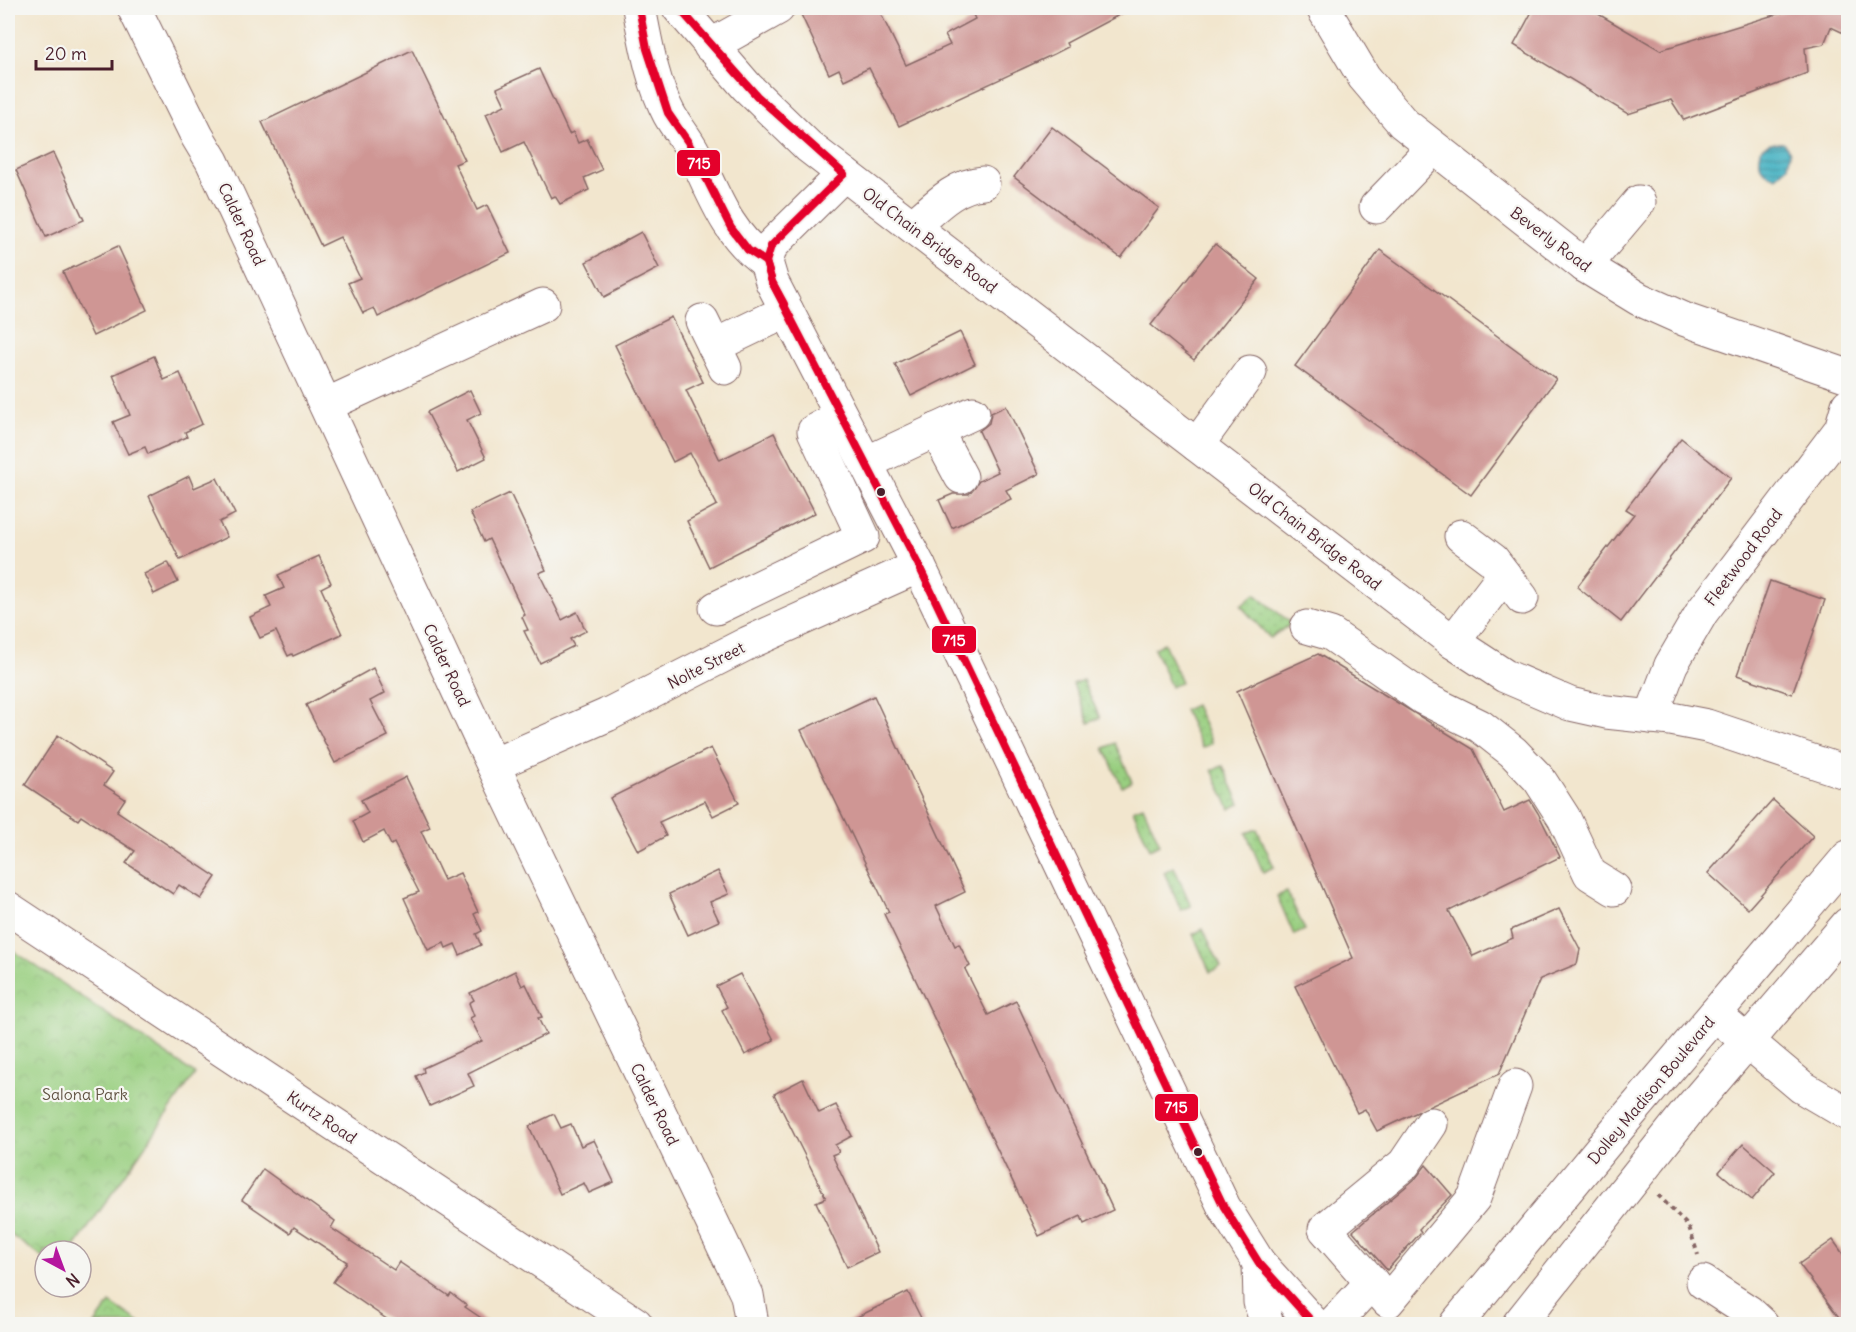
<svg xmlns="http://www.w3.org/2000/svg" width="1856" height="1332" viewBox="0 0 1856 1332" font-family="Delius,sans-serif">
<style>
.grass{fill:url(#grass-dots);stroke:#727756;stroke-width:1.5}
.park{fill:url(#park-crowns);stroke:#727756;stroke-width:1.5}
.water{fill:url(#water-rules);stroke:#486877;stroke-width:1.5}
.building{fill:#cf9694}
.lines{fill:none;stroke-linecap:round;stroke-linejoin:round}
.minor-casing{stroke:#856564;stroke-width:35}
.major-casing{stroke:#856564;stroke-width:35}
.path{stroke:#856564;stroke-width:4;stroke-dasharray:4.5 4.5;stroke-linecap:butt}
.minor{stroke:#fff;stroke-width:33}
.major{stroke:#fff;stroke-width:33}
.bus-1-casing{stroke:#f6f6f2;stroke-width:12}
.bus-1{stroke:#e4002b;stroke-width:8}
.bus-dot{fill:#4a1f2b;stroke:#f6f6f2;stroke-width:2}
.labels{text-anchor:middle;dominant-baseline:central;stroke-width:4.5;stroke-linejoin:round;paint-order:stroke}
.street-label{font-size:16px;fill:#4a1f2b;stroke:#f6f6f2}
.park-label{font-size:16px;fill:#625444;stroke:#f6f6f2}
.line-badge{stroke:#f6f6f2;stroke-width:2}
.badge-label{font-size:16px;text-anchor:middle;font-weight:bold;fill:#fff}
</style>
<defs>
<pattern id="grass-dots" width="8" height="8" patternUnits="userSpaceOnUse" patternTransform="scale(1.5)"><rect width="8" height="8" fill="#99cf80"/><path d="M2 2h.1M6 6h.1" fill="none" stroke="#85b16f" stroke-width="1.8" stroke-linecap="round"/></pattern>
<pattern id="park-crowns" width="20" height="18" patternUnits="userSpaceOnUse" patternTransform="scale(1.5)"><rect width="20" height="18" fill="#99cf80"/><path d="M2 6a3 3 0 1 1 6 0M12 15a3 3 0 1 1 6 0" fill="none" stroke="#85b16f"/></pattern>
<pattern id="water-rules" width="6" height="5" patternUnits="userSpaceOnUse" patternTransform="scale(1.5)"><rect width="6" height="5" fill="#45b2c3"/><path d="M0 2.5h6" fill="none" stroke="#3c909f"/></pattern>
</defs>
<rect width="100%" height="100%" fill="#f6f6f2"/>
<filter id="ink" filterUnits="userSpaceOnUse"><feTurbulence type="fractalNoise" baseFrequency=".0167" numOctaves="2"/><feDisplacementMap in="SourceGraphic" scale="12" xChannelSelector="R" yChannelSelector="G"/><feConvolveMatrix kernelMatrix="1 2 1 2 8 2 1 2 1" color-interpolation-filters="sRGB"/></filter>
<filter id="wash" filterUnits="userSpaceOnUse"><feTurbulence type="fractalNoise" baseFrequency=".008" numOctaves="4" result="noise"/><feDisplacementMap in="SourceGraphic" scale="24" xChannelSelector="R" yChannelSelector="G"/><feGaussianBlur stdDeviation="1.35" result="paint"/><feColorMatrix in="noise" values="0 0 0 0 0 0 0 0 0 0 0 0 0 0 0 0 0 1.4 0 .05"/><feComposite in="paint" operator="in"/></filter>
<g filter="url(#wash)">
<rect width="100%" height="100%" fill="#f2e6ce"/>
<g class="grass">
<polygon points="1255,594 1292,624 1270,638 1241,606"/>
<polygon points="1164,643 1181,682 1171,687 1154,648"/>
<polygon points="1083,680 1100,718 1089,723 1073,684"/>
<polygon points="1195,705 1212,743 1202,748 1184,710"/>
<polygon points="1115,743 1132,782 1122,787 1104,748"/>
<polygon points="1223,766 1240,804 1230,809 1212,770"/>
<polygon points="1143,806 1160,844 1150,849 1133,810"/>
<polygon points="1257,829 1274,867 1263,872 1246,833"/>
<polygon points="1174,867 1191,906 1181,910 1164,872"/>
<polygon points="1287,892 1305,930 1294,935 1277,896"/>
<polygon points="1203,929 1221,967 1210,972 1193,934"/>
</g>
<g class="park">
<polygon points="8,947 195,1074 72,1251 45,1251 45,1259 8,1233"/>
<polygon points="110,1303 141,1324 95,1324"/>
</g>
<path class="water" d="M1770 143H1783L1790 152 1788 166 1776 177C1759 172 1757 163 1762 147Z"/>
<g id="blocks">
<g class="building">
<polygon points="798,8 878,8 906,65 950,45 945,35 975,19 970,8 1132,8 1066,43 1068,47 1054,54 899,126 869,68 844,80 839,69 829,74"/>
<polygon points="1534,8 1588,8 1660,50 1787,11 1788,8 1848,8 1848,35 1831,27 1824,44 1805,48 1807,73 1684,120 1671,100 1628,114 1514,45"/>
<polygon points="412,50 465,160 455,164 477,210 487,205 510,253 378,317 374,308 363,313 348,283 360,278 340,237 321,246 262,122"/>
<polygon points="539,69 569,134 573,132 578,143 587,139 602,170 584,178 589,190 560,204 555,196 551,198 524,142 503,152 486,114 505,105 497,88"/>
<polygon points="1052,127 1159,208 1121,258 1014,177"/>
<polygon points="53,153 84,220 46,237 16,170"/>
<polygon points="641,232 659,268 604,297 586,262"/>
<polygon points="1215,244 1259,279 1194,360 1151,325"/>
<polygon points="118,246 147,310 93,336 63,272"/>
<polygon points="1380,250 1556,379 1471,495 1295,366"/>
<polygon points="671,317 703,382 686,390 720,460 774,433 815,513 709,567 687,521 717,505 690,453 673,462 615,345"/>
<polygon points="960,332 975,364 911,396 895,364"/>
<polygon points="154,356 164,380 180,373 202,424 185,432 187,437 148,454 145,447 128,454 113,422 130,415 113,375"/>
<polygon points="470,390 481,413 467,420 486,458 458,472 427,412"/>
<polygon points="1006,406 1039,474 1006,490 1011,499 952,528 939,500 953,494 969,494 979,481 998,472 979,431 989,423 991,413"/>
<polygon points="1681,438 1731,478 1621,622 1577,587 1634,514 1626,509"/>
<polygon points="189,476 194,488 217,478 235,514 219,522 227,537 180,560 149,496"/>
<polygon points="510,493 546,570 539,573 562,620 577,612 586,631 570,639 574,646 540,663 524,631 528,630 522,617 525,615 489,539 484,542 470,512"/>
<polygon points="319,556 331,583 321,588 342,634 293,656 292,654 288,656 276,631 260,638 250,617 271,607 266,596 284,588 278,575"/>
<polygon points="168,562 178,582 154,594 144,574"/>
<polygon points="1770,581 1825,600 1792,694 1737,675"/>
<polygon points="1318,654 1473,749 1504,812 1530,800 1538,813 1560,857 1449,911 1473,956 1513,938 1511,930 1559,909 1580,949 1577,964 1540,979 1499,1074 1377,1131 1365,1109 1357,1113 1295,986 1353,958 1237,691"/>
<polygon points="373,668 385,693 370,701 388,736 335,763 306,705"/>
<polygon points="874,696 965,892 936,906 955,946 959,944 970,966 965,969 988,1015 1016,1001 1113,1210 1084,1224 1081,1216 1039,1236 884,914 889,912 801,730"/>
<polygon points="58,735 113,772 104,785 125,799 117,811 216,877 201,899 179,885 173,894 126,863 135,851 81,816 78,820 25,785"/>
<polygon points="711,748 739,803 713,816 705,801 659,822 666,836 638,851 610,798"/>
<polygon points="406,777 430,827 421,831 444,880 460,873 478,912 474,914 482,931 476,934 481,945 460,955 455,944 446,948 444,943 428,950 404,898 419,892 394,843 391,845 384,831 363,842 353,821 368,813 361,800"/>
<polygon points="1773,800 1813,836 1748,909 1708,873"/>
<polygon points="718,871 729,894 710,902 719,921 688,935 669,894"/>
<polygon points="515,971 522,986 526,984 542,1017 538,1018 546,1034 468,1073 474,1086 430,1106 416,1076 424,1072 423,1068 482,1041 470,1018 474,1016 469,1003 474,1000 470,993"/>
<polygon points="740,974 774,1040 745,1055 722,1010 727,1007 716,986"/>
<polygon points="803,1079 819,1113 836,1105 852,1136 835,1145 839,1152 832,1155 878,1252 847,1267 816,1202 826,1198 774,1094"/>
<polygon points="554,1114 561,1128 571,1124 581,1146 594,1140 614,1182 589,1193 584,1183 560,1194 529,1126"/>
<polygon points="1743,1144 1775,1172 1752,1200 1719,1172"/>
<polygon points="1426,1165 1452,1195 1419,1229 1421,1232 1387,1270 1353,1231 1416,1178"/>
<polygon points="263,1169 335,1221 331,1228 394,1270 399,1262 449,1296 451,1293 467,1305 465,1307 490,1324 394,1324 333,1282 347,1262 294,1227 290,1233 242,1200"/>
<polygon points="1833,1240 1848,1261 1848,1324 1844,1324 1799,1264"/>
<polygon points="908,1292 924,1324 843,1324"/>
</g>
</g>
</g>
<g filter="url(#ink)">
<use href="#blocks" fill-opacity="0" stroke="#856564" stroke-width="1.5"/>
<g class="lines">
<defs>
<g id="minor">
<polyline points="134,8 197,136 212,161 483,744 747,1295 752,1324"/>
<path d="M639 8C646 43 652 82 669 114 676 127 687 139 694 153 714 194 727 235 766 262"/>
<polyline points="1323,8 1364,77 1403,123 1585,266 1639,299 1686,320 1848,376"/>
<polyline points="710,46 778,8"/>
<polyline points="844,174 771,246 766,262 772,282 919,566 1224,1207 1259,1263 1314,1324"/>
<polyline points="1376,207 1433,148"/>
<path d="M913 226C934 208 954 185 983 183"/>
<polyline points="1585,266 1639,202"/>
<polyline points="702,321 725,368"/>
<polyline points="714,346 787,311"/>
<polyline points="326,405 543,305"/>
<polyline points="936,430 961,477"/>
<polyline points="1197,445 1250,372"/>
<polyline points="866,463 973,413"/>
<polyline points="1461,536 1493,560 1522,598"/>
<polyline points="716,608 863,537 814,431 841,416"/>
<polyline points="1307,627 1331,634 1423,698 1480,726 1513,752 1539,779 1564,818 1590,874 1614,889"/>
<polyline points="1453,642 1504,575"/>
<polyline points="1651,717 1671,665 1702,612 1841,429 1848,405"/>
<polyline points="493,765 607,715 748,643 919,566"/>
<polyline points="8,908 636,1324"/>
<polyline points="1715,1014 1802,1087 1848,1114"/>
<polyline points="1431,1124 1404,1164 1325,1229 1388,1301 1474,1198 1515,1086"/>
<polyline points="1703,1282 1749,1312 1762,1324"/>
<polyline points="1333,1324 1372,1282"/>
</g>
<g id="major">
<polyline points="679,8 747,87 809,147 1453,642 1505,676 1570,704 1606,712 1671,719 1707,726 1848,773"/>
<polyline points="1259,1263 1260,1302 1267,1324"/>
<polyline points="1456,1324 1618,1128 1848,857"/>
<polyline points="1519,1324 1688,1111 1848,924"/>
</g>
</defs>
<use href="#minor" class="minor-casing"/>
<use href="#major" class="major-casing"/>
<polyline class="path" points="1658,1195 1689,1227 1698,1255"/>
<use href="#minor" class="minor"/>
<use href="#major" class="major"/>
<defs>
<g id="bus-1">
<polyline points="639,8 647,49 668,113 688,142 731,228 748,250 766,262 772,282 784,304"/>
<polyline points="679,8 757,96 844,174 771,246 766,262 772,282 919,566 1224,1207 1259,1263 1314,1324"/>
</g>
</defs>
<use href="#bus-1" class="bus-1-casing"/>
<use href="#bus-1" class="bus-1"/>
</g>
</g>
<g class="bus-dot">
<circle cx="881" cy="492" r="5"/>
<circle cx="1198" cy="1152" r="5"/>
</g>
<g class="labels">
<g class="street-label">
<text transform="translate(242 224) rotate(65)">Calder Road</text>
<text transform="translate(1551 239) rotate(37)">Beverly Road</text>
<text transform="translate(930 240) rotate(37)">Old Chain Bridge Road</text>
<text transform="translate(1315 536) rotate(38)">Old Chain Bridge Road</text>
<text transform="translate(1743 557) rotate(-53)">Fleetwood Road</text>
<text transform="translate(447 665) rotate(65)">Calder Road</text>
<text transform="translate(706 665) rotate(-27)">Nolte Street</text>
<text transform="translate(1651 1090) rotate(-50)">Dolley Madison Boulevard</text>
<text transform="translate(655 1104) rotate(64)">Calder Road</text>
<text transform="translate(322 1117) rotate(34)">Kurtz Road</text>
</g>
<g class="park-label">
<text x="85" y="1094">Salona Park</text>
</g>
</g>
<g class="line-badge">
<rect x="676" y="149" width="45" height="28" rx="6" fill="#e4002b"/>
<rect x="931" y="625" width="46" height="29" rx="6" fill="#e4002b"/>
<rect x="1154" y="1093" width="45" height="29" rx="6" fill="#e4002b"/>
</g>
<g class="badge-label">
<text x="699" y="169">715</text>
<text x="954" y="646">715</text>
<text x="1176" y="1113">715</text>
</g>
<rect width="1856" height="1332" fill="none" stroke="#f6f6f2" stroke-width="30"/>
<g transform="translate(63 1269) rotate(139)"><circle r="28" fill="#f6f6f2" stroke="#b1a0a2" stroke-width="1.5"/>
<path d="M0-4.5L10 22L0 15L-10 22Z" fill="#b5179e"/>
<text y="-9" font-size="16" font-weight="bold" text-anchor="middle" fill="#4a1f2b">N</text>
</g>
<path d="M36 60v9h76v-9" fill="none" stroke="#4a1f2b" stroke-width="3"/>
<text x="45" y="60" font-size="18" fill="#4a1f2b" stroke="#f6f6f2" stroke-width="4.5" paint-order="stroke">20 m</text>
</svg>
